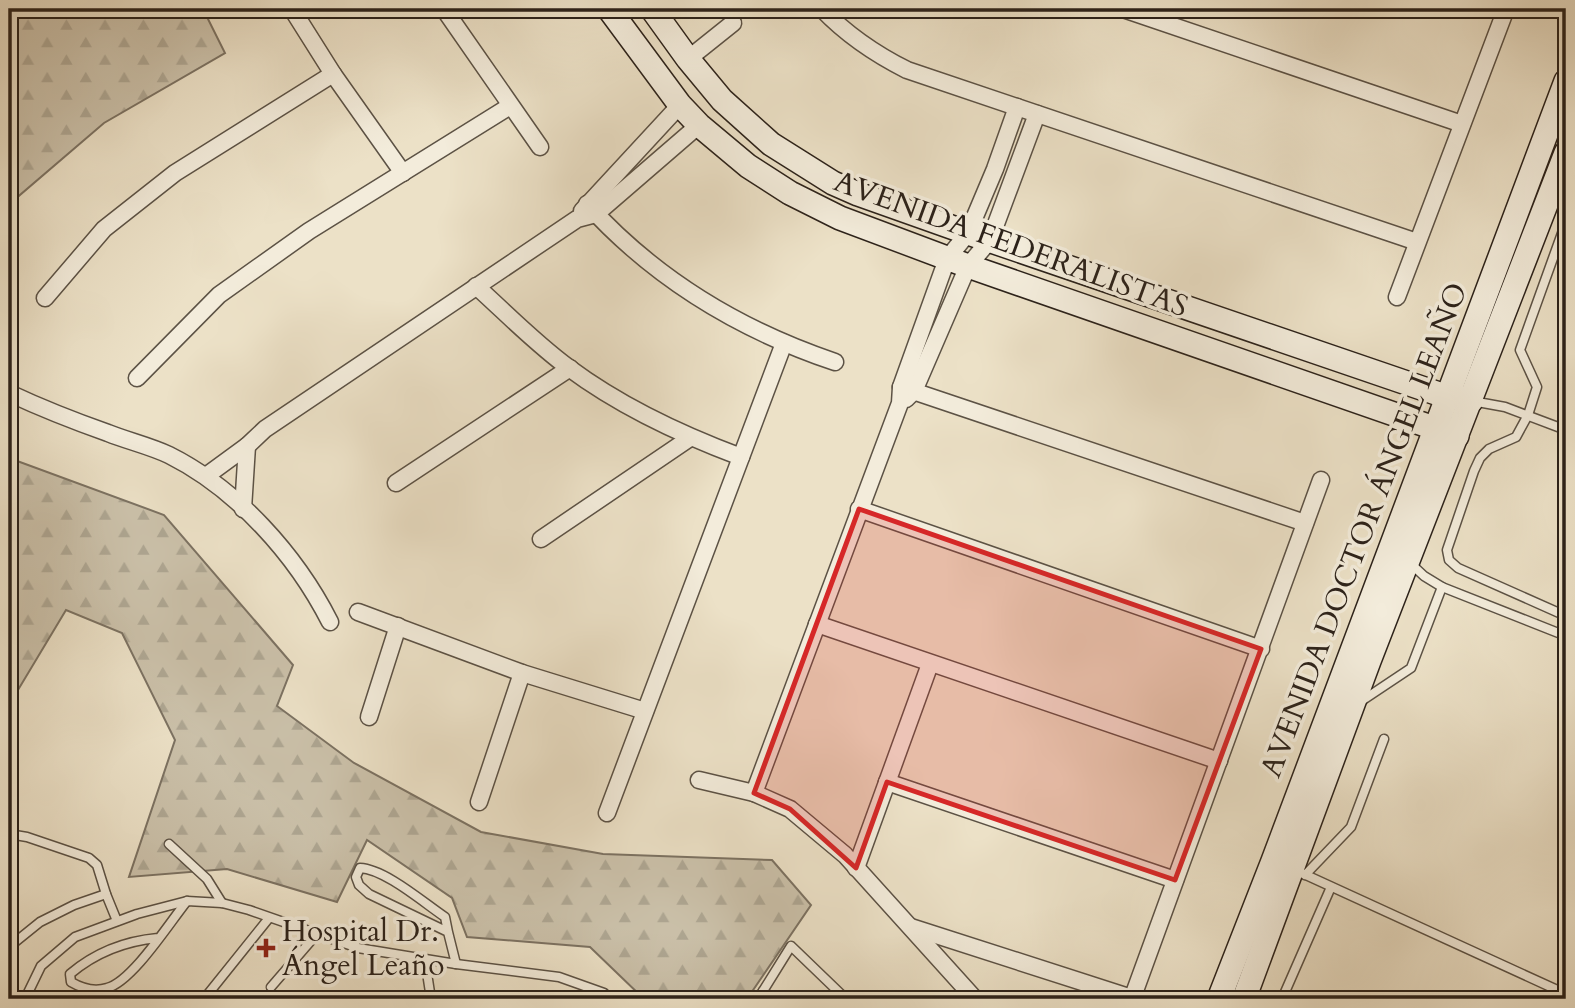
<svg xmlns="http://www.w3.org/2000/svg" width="1575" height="1008" viewBox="0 0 1575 1008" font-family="Cardo,serif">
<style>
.forest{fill:url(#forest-firs);stroke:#7c7262;stroke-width:2}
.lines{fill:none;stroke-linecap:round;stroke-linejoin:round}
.lane-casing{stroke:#5c5245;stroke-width:11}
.street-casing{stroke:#5c5245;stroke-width:19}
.secondary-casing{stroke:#2c221a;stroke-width:26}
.lane{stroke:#f3ecdb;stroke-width:8}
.street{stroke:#f3ecdb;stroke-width:16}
.secondary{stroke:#f3ecdb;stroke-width:23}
.marked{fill:#d62828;fill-opacity:0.2;stroke:#d62828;stroke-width:5;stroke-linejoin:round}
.poi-dot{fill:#8f2418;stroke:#f3ecdb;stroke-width:2.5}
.labels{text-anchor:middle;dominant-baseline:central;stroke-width:7;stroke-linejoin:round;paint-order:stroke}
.street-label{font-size:30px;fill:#2c221a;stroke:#f3ecdb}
.poi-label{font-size:30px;fill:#2c221a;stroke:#f3ecdb;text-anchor:start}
</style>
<defs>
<pattern id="forest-firs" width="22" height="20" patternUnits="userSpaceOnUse" patternTransform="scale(1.75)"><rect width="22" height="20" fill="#cbc1aa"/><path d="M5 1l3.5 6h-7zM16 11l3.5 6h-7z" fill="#aea692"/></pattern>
</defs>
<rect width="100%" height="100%" fill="#ece1c7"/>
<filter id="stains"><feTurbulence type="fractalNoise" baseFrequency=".00286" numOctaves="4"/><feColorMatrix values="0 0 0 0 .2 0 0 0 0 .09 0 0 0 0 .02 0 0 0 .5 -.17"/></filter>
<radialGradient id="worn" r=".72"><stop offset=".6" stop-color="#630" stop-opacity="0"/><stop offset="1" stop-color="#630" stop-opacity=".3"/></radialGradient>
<g class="forest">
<polygon points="9,9 203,9 225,53 104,123 13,201 9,209"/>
<polygon points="9,458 164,515 293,665 277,706 354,763 481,832 603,854 772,860 811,905 747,999 644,999 590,947 467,937 452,898 367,840 337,902 227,869 129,877 175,740 122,633 66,610 9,705"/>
</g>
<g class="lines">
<defs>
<g id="lane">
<polyline points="1566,222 1520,350 1537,387 1528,415 1516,437 1489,449 1480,458 1474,471 1447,550 1449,560 1458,568 1566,616"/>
<polyline points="1472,401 1505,407 1566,430"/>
<polyline points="1442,587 1566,636"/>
<polyline points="1360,702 1411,668 1442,587 1424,576 1409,562"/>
<polyline points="9,834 27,837 89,858 97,865 106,894"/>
<polyline points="169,844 207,879 222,903"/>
<polyline points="1295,870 1566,994"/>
<polyline points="1305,875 1351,827 1384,739"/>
<path d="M448 932 445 917C424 903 385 869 360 868L356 877 359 885 369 894 448 932 456 964"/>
<path d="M158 938C125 941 96 952 70 974L71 982C83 989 94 992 107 988 132 982 170 922 187 901"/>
<polyline points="9,947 40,922 74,905 106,894 117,921"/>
<polyline points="425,960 431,999"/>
<polyline points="271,987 316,935"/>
<polyline points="763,991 773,999"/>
<polyline points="25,999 41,966 75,937 137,914 187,901 222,903 249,910 358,948 456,964 559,977 604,993 610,999"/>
<polyline points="204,999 269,918"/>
<polyline points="758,999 791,946 846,999"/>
<polyline points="1282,999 1331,887"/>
</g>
<g id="street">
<polyline points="292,9 333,74 403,173"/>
<polyline points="444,9 540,147"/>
<path d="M822 9C847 35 875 54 907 70L1417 242"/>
<polyline points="1123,9 1462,124"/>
<polyline points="688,59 733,23"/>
<path d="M587 204C655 279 740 330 835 362"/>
<polyline points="582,211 680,105"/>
<path d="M476 286C507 314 536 344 569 368 620 406 682 435 741 457"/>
<polyline points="1397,297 1506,9"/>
<polyline points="45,298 104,229 175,173 333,74"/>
<polyline points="137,378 219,295 309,231 510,106"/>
<polyline points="901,387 1305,523"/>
<path d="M9 393C41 408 74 421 108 433 128 441 150 446 169 455 237 489 296 555 330 622"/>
<polyline points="906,399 914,391 968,266 990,240 1037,114"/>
<polyline points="206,476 247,446 265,429 577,219 596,214 699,125"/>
<polyline points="396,483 570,368"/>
<polyline points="243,509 247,446"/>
<polyline points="859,509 1261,649"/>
<polyline points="541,539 690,438"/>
<polyline points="358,612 522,673 645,711"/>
<polyline points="817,624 1219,761"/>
<polyline points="369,717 398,626"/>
<polyline points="699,780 754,793 790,809 845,855 975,999"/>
<polyline points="887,782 1175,880"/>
<polyline points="754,793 900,403 901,387 947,259 968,233 995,169 1017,107"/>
<polyline points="479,802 522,673"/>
<polyline points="607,813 784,343"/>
<polyline points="856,868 930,664"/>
<polyline points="911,927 1132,998"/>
<polyline points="1132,999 1321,480"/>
</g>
<g id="secondary">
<polyline points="609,9 680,105 699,125 748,166 790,193 840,218 968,266 1457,436"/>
<polyline points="652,9 688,59 722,100 771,144 833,183 858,194 968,233 1439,394 1471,401"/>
<polyline points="1219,999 1273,861 1566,81"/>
<polyline points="1244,999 1369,661 1566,153"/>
</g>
</defs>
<use href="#lane" class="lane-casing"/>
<use href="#street" class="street-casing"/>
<use href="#secondary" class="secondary-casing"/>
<use href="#lane" class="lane"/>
<use href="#street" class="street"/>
<use href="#secondary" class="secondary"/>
</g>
<path class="marked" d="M859 509 1261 649 1175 880 887 782 856 868 790 809 754 793Z"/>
<path class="poi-dot" d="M262.5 937.5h7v7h7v7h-7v7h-7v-7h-7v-7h7z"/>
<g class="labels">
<g class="street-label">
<text transform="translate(1011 244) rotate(20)">AVENIDA FEDERALISTAS</text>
<text transform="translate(1364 530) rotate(-69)">AVENIDA DOCTOR ÁNGEL LEAÑO</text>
</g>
<g class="poi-label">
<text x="282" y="931">Hospital Dr.<tspan x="282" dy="34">Ángel Leaño</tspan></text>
</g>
</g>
<rect width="1575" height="1008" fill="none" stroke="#ece1c7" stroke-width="35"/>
<rect x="10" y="10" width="1554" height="987" fill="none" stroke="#2c221a" stroke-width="3.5"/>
<rect x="18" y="18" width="1540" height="973" fill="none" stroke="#2c221a" stroke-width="2"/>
<rect width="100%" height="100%" filter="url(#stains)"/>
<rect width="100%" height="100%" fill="url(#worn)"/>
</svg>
